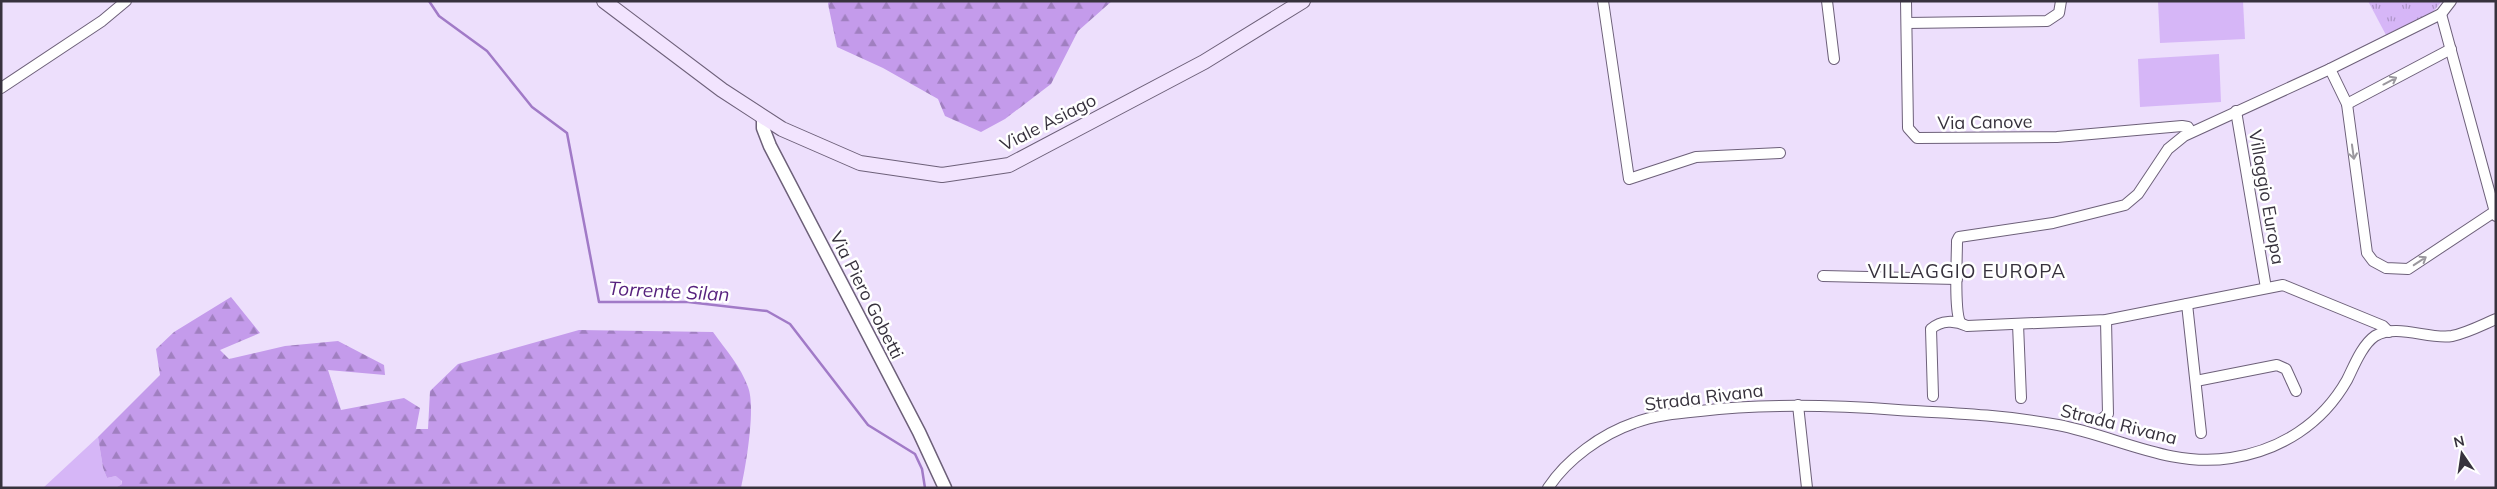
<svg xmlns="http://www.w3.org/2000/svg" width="2497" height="489" viewBox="0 0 2497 489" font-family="Mulish,sans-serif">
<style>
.green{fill:#d6b6f7}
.forest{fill:url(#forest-firs)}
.park{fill:url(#park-tufts)}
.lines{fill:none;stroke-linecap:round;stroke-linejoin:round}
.stream{stroke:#a17ac7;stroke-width:2.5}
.minor-casing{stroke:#6d6079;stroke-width:12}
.tertiary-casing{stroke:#6d6079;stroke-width:15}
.secondary-casing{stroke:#6d6079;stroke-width:16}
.minor{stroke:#fff;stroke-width:10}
.tertiary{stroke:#fff;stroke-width:12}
.secondary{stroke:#f2e4fe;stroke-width:14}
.oneway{stroke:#9b989e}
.labels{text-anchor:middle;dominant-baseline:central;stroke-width:5;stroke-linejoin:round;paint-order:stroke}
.street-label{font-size:18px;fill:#37323d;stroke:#fff}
.neighbourhood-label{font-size:19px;letter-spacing:1px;fill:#37323d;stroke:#fff}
.water-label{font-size:19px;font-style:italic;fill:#57227e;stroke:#fff}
</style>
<defs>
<pattern id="forest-firs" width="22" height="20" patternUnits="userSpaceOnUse" patternTransform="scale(1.25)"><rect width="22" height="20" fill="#c49beb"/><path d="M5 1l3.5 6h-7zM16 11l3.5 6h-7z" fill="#a07fc0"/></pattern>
<pattern id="park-tufts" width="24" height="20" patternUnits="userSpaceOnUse" patternTransform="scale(1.25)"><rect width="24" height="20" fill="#d6b6f7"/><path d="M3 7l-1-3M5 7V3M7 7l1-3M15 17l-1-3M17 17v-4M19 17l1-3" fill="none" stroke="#ae95c9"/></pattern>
</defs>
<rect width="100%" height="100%" fill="#eddffc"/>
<g class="green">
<polygon points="2158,1 2243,1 2245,39 2160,43"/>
<polygon points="2219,54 2221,102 2140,107 2138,59"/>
<polygon points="98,437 103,468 107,478 116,476 121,478 122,484 115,488 43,488"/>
</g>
<g class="forest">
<polygon points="829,1 1112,1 1078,31 1051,84 1005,119 981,132 945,116 938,99 883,68 837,47 828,4"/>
<path d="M231 297 260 333 220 350 229 359 285 346 338 341 384 365 385 375 328 370 341 410 404 398 420 408 416 429H428L430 391 458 364 579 330 713 332C726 350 741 367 748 387 756 407 746 466 741 488H115L122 484V481L116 476 107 478 103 468 98 437 160 375 156 349 174 332Z"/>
</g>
<polygon class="park" points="2368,1 2442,1 2433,12 2386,35"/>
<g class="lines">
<polyline class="stream" points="429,1 439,16 487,51 532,107 567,133 599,302 688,302 767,311 790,324 868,425 915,454 922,469 925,488"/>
<defs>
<g id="minor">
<polyline points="1603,1 1629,179 1696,157 1780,153"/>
<polyline points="1827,1 1834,59"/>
<polyline points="1906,1 1908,128 1917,138 2057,137 2182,126 2188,127 2191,132"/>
<polyline points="2441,14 2496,216"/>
<polyline points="1907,23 2047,21 2059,13 2061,1"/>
<polyline points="2330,69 2347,104 2367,253 2373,261 2386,268 2408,269 2494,212"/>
<polyline points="1,88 102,21 126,1"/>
<polyline points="2347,104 2451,49"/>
<polyline points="2236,111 2266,288"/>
<polyline points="1823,276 1957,279"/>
<polyline points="2187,304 2201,433"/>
<path d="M1960 322C1954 309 1957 258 1957 241L1959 237 2053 223 2125 205 2138 194 2168 149 2184 136 2330 69 2441 14 2451 1"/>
<polyline points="2018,324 2021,398"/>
<polyline points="2196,381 2277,365 2286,369 2296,391"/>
<path d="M1933 396 1931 329C1941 320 1955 320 1967 326L2106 320 2283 285 2383 326 2389 332"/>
<polyline points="1798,405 1807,488"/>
<polyline points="2099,421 2108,414 2106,320"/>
<path d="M1548 488C1567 459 1602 434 1634 423 1655 415 1679 413 1700 411 1767 403 1832 405 1898 410 1952 413 2005 415 2058 425 2116 436 2170 468 2231 458 2281 450 2322 424 2347 380 2354 366 2362 345 2375 336 2397 323 2429 340 2452 336 2467 333 2482 325 2496 319"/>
</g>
<polyline id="tertiary" points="763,118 763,128 770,146 919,432 945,488"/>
<polyline id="secondary" points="604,1 722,90 782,129 860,163 942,175 1009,165 1204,62 1303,1"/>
</defs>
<use href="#minor" class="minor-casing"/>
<use href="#tertiary" class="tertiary-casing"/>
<use href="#secondary" class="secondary-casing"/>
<use href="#minor" class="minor"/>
<use href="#tertiary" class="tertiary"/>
<use href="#secondary" class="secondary"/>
</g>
<defs><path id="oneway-shaft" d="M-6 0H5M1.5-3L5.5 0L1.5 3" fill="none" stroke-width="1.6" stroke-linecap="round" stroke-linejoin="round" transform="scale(1.25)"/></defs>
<g class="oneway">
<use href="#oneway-shaft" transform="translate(2390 81) rotate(-28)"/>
<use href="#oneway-shaft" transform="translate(2353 152) rotate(82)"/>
<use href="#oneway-shaft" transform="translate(2420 261) rotate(-33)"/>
</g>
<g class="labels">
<g class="street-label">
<text transform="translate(1048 122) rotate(-27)">Viale Asiago</text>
<text transform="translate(1985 122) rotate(-1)">Via Canove</text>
<text transform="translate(2267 197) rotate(80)">Villaggio Europa</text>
<text transform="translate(867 295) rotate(63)">Via Piero Gobetti</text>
<text transform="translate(1704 397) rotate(-7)">Strada Rivana</text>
<text transform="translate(2119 424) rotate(14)">Strada Rivana</text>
</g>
<g class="neighbourhood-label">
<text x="1967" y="271">VILLAGGIO EUROPA</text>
</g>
<g class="water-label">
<text transform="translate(669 291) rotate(3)">Torrente Silan</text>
</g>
</g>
<rect width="2497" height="489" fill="none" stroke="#37323d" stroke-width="5"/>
<g transform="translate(2462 454) rotate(347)" stroke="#ffffff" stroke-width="4" paint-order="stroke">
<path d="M0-4L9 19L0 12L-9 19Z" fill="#37323d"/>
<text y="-8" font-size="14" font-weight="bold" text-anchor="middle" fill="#37323d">N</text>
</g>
</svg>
